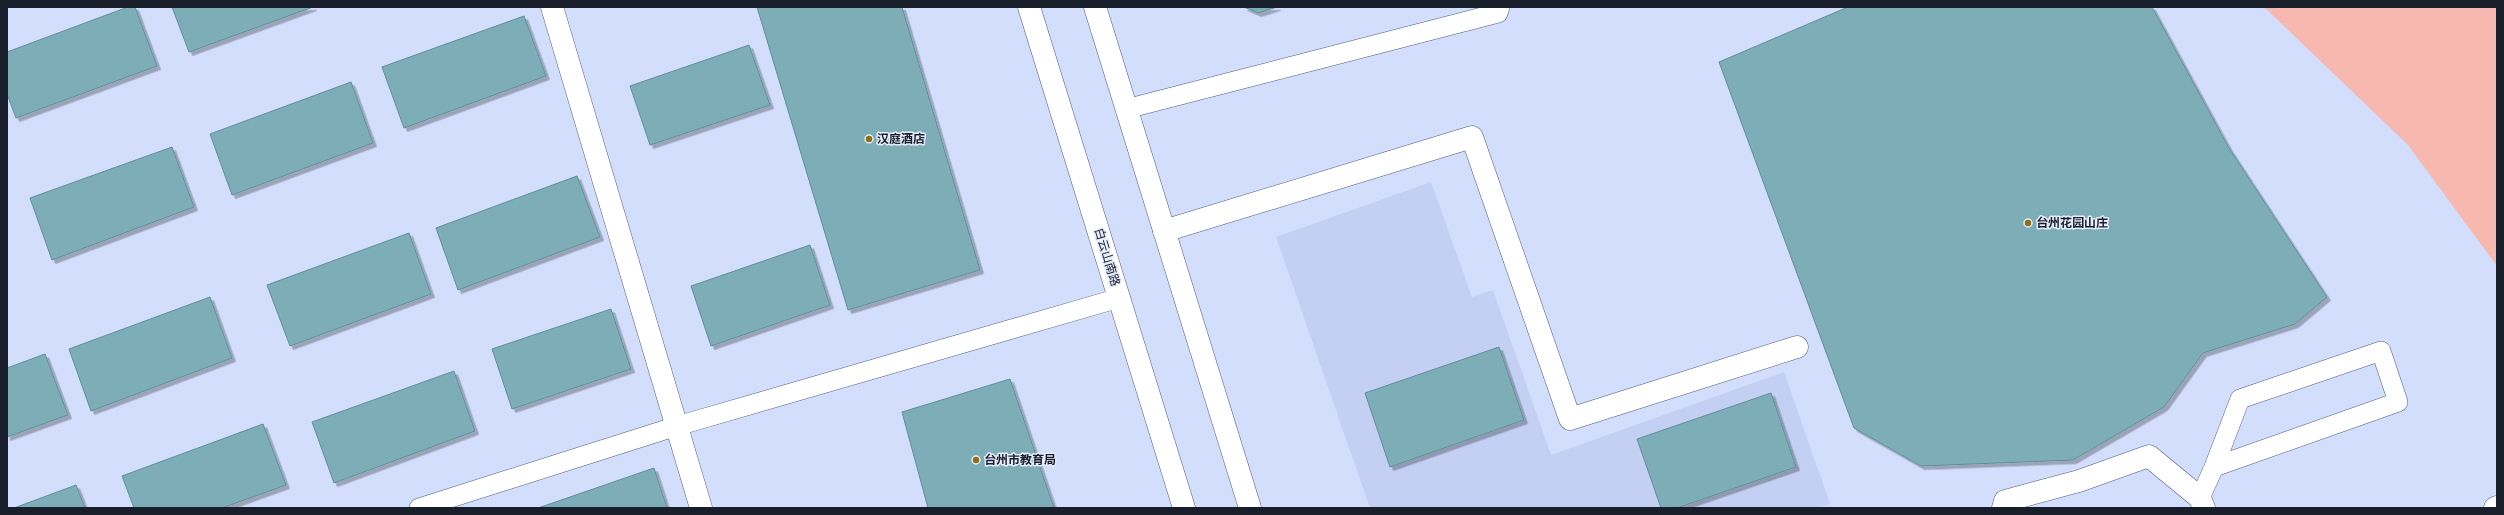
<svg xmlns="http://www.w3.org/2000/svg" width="2504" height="515" viewBox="0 0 2504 515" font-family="Jost,'Noto Sans SC',sans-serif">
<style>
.built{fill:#c3d0f3}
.green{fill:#f7b8af}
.building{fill:#7daeb7;stroke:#5e8f97;filter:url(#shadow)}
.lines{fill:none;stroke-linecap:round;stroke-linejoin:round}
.service-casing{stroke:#4f5b7b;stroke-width:20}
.minor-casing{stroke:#4f5b7b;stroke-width:23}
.tertiary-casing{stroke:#4f5b7b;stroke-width:23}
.secondary-casing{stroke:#4f5b7b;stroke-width:23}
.service{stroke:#fff;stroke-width:19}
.minor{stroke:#fff;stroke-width:22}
.tertiary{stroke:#fff;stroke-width:22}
.secondary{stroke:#fff;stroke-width:22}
.poi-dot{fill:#8f7015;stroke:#e6ecfb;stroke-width:1.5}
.labels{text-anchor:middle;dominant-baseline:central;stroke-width:3;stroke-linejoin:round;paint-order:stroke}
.poi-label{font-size:12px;font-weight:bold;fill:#191e2b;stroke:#e6ecfb;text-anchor:start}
.street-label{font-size:12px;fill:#191e2b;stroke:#e6ecfb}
</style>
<defs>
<filter id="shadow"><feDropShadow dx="3.5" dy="3.5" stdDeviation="0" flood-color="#0004"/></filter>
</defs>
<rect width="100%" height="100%" fill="#d3defc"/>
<polygon class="built" points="1431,182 1472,297 1493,290 1551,455 1784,372 1830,504 1818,508 1370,508 1276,237"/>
<polygon class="green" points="2264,7 2497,7 2497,266 2408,145"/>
<g class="building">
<polygon points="128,7 135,7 157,66 16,118 7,94 7,52"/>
<polygon points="172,7 313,7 189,52"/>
<polygon points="757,7 902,7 980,270 848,310"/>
<polygon points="1244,7 1277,7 1258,13"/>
<polygon points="1848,7 2152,7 2229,148 2327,297 2295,324 2203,353 2164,407 2073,460 1921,466 1854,428 1719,62"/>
<polygon points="524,16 546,76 404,128 382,67"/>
<polygon points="749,45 770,105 650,145 630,86"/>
<polygon points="351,82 373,143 232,195 210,134"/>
<polygon points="172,147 194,207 52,260 30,198"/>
<polygon points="577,176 600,237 458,290 436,228"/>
<polygon points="409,233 431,294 290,346 267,285"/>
<polygon points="810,245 830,305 711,346 691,286"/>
<polygon points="210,297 232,358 91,411 69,349"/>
<polygon points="611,309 631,369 512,409 492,349"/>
<polygon points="1499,347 1524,420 1390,467 1365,393"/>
<polygon points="45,354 68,415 7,437 7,368"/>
<polygon points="454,371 475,431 334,483 312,422"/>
<polygon points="1010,379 1054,508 928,508 902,412"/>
<polygon points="1771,393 1796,467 1677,508 1661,508 1637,439"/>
<polygon points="263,424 286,485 222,508 134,508 122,476"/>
<polygon points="654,468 667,508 538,508"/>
<polygon points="76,485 85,508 14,508"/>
</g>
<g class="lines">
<defs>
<g id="service">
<polyline points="1126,109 1498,13 1500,7"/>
<polyline points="2200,498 2214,467 2398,402 2381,351 2240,399 2214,467"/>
<polyline points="419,508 677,426 1119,298"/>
</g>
<g id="minor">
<polyline points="552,7 701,508"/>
<polyline points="1164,231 1472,137 1570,419 1797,347"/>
<polyline points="2003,508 2005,501 2079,481 2149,456 2200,498 2204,508"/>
</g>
<polyline id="tertiary" points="2495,508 2497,507"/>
<g id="secondary">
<polyline points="1029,7 1184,508"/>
<polyline points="1095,7 1250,508"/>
</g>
</defs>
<use href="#service" class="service-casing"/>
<use href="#minor" class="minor-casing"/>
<use href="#tertiary" class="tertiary-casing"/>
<use href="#secondary" class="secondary-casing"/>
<use href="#service" class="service"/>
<use href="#minor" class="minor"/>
<use href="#tertiary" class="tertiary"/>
<use href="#secondary" class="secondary"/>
</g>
<g class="poi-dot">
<circle cx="869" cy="139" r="4"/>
<circle cx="2028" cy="223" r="4"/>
<circle cx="976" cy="460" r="4"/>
</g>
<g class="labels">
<g class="poi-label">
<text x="877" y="139">汉庭酒店</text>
<text x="2036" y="223">台州花园山庄</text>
<text x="984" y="460">台州市教育局</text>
</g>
<g class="street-label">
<text transform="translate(1107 257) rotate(73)">白云山南路</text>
</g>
</g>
<rect width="2504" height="515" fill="none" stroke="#191e2b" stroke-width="16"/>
</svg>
